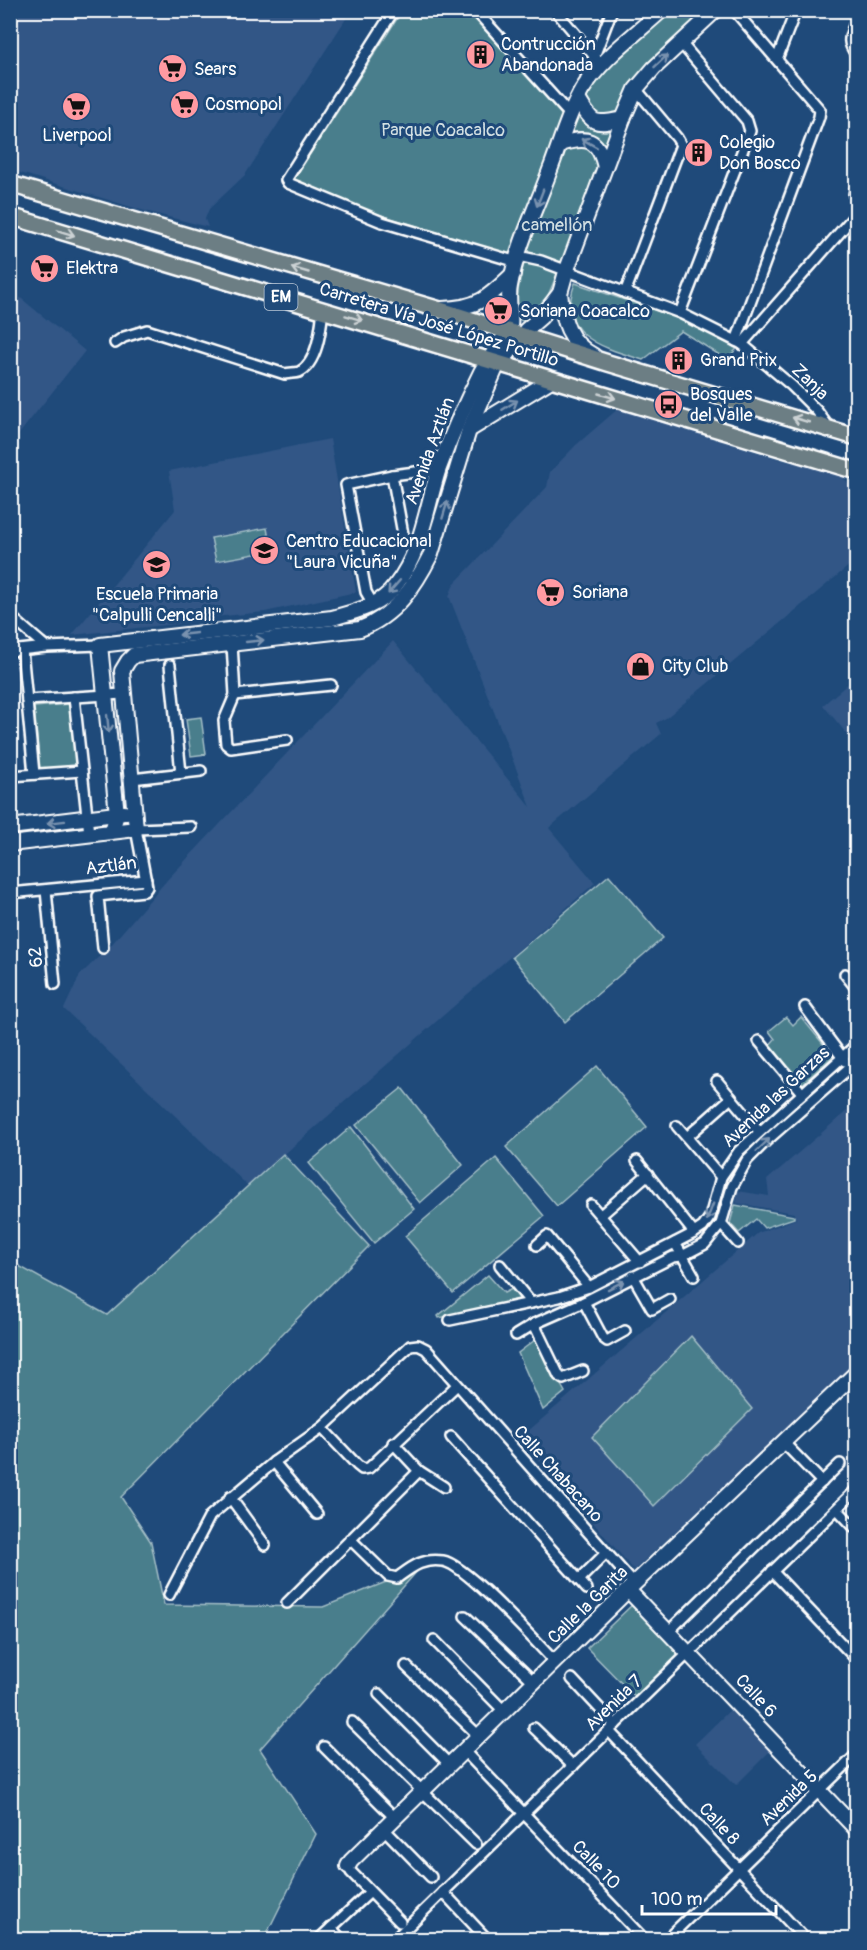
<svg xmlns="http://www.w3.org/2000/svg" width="867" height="1950" viewBox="0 0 867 1950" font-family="Pangolin,sans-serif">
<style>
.built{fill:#315686}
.green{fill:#497e8c;stroke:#a4bec6;stroke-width:1.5}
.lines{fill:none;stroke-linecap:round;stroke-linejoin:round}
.street-casing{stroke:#fff;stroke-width:14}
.secondary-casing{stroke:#fff;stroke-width:18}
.primary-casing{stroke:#fff;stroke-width:20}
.street{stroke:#1f4a7a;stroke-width:9}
.secondary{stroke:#1f4a7a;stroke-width:14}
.primary{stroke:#6c7e84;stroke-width:15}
.oneway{stroke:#7992af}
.oneway2{stroke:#ccd2d4}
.labels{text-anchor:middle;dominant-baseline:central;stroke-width:6;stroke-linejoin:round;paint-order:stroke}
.shield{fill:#1f4a7a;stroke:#bcc9d7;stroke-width:1.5}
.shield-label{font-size:16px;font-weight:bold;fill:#fff}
.poi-label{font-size:18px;fill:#fff;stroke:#1f4a7a;text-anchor:start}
.park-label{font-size:18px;fill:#d2dfe2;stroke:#1f4a7a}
.street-label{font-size:18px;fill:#fff;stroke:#1f4a7a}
</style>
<rect width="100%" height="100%" fill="#1f4a7a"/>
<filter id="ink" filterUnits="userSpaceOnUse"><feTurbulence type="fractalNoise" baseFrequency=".0167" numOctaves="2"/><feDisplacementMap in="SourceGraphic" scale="12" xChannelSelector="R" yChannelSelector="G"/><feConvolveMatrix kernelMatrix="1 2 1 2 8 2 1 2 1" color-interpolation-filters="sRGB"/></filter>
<g filter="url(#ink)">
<g class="built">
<polygon points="10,11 11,10 351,11 245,175 209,209 205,219 208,227 141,210 11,170"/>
<polygon points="11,290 85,351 11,444"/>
<polygon points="619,408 678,424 685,430 792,463 806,460 839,473 856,492 856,560 666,718 656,723 661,734 549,828 595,883 248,1186 64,1009 80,975 111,945 167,880 393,641 531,807 449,596 454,584 547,487 550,472 576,445"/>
<polygon points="330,439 356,592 265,612 193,619 193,622 72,635 175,510 169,471"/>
<polygon points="856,677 856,745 823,705"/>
<polygon points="856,1103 856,1363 634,1570 520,1438 758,1233 796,1219 794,1213 736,1203 738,1191 769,1196 767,1180"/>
<polygon points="731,1709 771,1750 736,1785 695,1744"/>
</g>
<g class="green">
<polygon points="402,11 468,11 564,116 513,252 511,255 371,212 294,179"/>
<polygon points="667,11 710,11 635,78 621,112 606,120 589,112 584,95 605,67"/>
<path d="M578 116C587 127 596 133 610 131L605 146C597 135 585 131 572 132Z"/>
<polygon points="570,145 587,145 597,158 597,165 563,266 526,252 564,150"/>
<path d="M525 260 558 271C551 289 543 315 522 321L516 317C516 296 519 280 525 260Z"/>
<path d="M575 283 678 318 700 328 737 349 726 359 681 331 643 360C604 348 555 336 575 283Z"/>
<polygon points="267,528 271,551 216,561 211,538"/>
<polygon points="70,704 76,766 40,769 34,707"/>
<polygon points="201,717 206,754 191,756 186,719"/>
<polygon points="609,875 663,938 565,1022 512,957"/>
<polygon points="786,1017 793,1025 801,1017 833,1056 801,1085 768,1047 775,1039 769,1031"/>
<polygon points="597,1066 647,1127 557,1206 506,1147"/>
<polygon points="402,1088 463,1165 420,1203 356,1125"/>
<polygon points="351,1127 414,1209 374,1243 309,1163"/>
<polygon points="283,1154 369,1246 121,1497 151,1542 164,1605 323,1607 419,1569 260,1749 316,1834 264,1939 11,1939 10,1261 107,1315"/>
<polygon points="496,1158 544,1216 453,1293 405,1236"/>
<polygon points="735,1205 794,1216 794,1218 764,1228 756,1219 739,1233 730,1223"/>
<polygon points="488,1275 504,1293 512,1289 522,1299 439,1318 438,1316"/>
<polygon points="691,1336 752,1409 654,1506 592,1437"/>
<polygon points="535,1340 565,1392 543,1410 518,1353"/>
<polygon points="633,1604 682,1654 636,1698 587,1648"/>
</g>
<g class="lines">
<defs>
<g id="street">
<polyline points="394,10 286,180 288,183 382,222 517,262"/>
<polyline points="475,10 571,116"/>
<polyline points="555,10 596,58"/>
<polyline points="734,10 820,110 819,117 736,341"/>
<path d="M856 20C851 36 845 40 856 54"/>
<polyline points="777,59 796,10"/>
<polyline points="586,78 612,10"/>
<polyline points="856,186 854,195 856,200"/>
<polyline points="518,256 541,261 680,313 742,344 792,386 817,411 830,429"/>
<polyline points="625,293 681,145 677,138 636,89"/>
<polyline points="680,313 750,131 747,121 681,43"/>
<path d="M115 343 124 337 147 330 285 374C289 373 296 373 299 372 318 363 321 327 323 309"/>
<polyline points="742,344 856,214"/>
<polyline points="392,475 403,534"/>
<polyline points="373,604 366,592 346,485 392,475 439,469"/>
<polyline points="10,616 46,647"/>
<polyline points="232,644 235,695 224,721 226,744 231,748 287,740"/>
<polyline points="22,650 34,774"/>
<polyline points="10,651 46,647 100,645"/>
<polyline points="170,665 181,773"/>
<polyline points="235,695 331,685"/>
<polyline points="74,697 89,834"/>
<polyline points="27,700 123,694"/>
<polyline points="10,776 82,771"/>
<polyline points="132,779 201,771"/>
<polyline points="46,890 55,984"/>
<polyline points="10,893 146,880"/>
<polyline points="103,948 98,896 144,891 147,887 136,829 191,827"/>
<polyline points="845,974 856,988"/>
<polyline points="805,1007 845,1061"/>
<polyline points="759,1041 802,1093"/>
<polyline points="717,1081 759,1131"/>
<polyline points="677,1126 721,1177"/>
<polyline points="687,1137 731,1098"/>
<polyline points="637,1161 694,1233"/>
<polyline points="591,1205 640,1262"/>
<polyline points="601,1215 648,1174"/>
<polyline points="721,1224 738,1243"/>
<polyline points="675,1243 694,1276"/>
<polyline points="537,1245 547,1236 589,1287"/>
<polyline points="500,1265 531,1303"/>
<polyline points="633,1276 652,1309 670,1299"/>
<polyline points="584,1302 603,1338 607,1341 625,1331"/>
<polyline points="450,1320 559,1297 589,1287 694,1233 703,1227 710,1217 721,1177 739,1151 856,1045"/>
<polyline points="534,1324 559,1376 563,1379 583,1371"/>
<polyline points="516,1335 534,1324 584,1302 673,1257 682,1256 705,1244 721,1224 732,1187 747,1160 766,1141 856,1062"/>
<polyline points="322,1428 357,1465 362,1469 369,1468 457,1385"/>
<polyline points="451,1437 587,1589"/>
<polyline points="783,1442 822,1482"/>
<polyline points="393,1443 419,1471 444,1487"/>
<polyline points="274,1462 317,1514"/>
<polyline points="230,1497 265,1545"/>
<polyline points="837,1509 856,1529"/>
<path d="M350 1539 388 1576 397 1578C412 1567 422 1558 443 1561 465 1564 536 1642 555 1662"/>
<polyline points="772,1571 856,1659"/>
<polyline points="579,1580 606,1553"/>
<polyline points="169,1595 210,1516 274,1462 322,1428 410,1346 418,1345 426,1349 634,1584"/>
<polyline points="287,1603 419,1471"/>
<polyline points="465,1616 534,1682"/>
<polyline points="669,1631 840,1464"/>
<polyline points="434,1640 504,1711"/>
<polyline points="406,1666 479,1736"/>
<polyline points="572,1679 615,1725"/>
<polyline points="379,1694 450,1765"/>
<polyline points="352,1722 476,1844"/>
<polyline points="534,1728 573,1766"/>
<polyline points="609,1731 806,1940"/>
<polyline points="324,1747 395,1818"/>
<polyline points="464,1751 645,1940"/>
<polyline points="384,1829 431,1877"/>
<polyline points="348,1866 351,1872 400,1922"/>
<polyline points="443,1892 488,1940"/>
<polyline points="331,1928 342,1940"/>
<polyline points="318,1940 370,1892"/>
<polyline points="394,1940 856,1490"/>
<polyline points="666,1940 856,1755"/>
</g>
<g id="secondary">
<path d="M578 99C593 125 594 125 623 119"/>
<path d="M560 144C587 136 598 138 605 167"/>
<path d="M560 293C563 321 568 342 594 356"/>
<path d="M442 309C478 308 488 298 513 274"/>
<polyline points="469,430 551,380"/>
<polyline points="10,827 124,813"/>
<path d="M112 831 117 814 100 645 332 618C354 612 381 606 395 586 422 552 426 508 439 468 451 435 465 404 481 372 487 360 507 337 510 326 512 316 507 299 510 286 516 249 537 206 550 170 560 144 568 114 582 90 602 58 635 35 662 10"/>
<path d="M10 844 136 829 122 671 128 661 134 655 360 629C395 616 415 586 431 554L469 430 496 368 523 336 526 330 541 317 560 293 566 272 623 119 636 89 654 68 716 10"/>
<polyline points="628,1590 856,1829"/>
<polyline points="348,1866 351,1861 634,1584 856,1373"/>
</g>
<g id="primary">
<polyline points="10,184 437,309 608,363 856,437"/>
<polyline points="10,216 856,471"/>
</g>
</defs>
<use href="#street" class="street-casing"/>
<use href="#secondary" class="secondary-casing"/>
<use href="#primary" class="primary-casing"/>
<use href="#street" class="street"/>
<use href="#secondary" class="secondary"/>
<use href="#primary" class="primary"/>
</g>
<defs><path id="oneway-shaft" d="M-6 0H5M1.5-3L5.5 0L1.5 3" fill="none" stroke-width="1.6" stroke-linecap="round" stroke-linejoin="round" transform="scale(1.5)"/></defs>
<g class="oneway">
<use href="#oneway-shaft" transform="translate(661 61) rotate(-43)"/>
<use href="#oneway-shaft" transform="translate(589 143) rotate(-151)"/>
<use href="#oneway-shaft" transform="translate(540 198) rotate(111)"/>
<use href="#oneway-shaft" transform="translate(510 405) rotate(-32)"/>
<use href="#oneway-shaft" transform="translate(445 510) rotate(-73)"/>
<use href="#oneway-shaft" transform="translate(394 587) rotate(131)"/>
<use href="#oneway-shaft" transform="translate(188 634) rotate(174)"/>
<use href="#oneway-shaft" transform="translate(255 641) rotate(-6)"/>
<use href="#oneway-shaft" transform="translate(108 724) rotate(84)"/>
<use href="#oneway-shaft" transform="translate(56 822) rotate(173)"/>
<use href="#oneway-shaft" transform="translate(763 1145) rotate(-44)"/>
<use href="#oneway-shaft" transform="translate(710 1212) rotate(111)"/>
<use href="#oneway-shaft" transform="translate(616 1285) rotate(-27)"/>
</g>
<g class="oneway2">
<use href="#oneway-shaft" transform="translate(66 233) rotate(17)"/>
<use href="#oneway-shaft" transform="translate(300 270) rotate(-164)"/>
<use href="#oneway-shaft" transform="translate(354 318) rotate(17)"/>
<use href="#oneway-shaft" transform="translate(607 396) rotate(16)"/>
<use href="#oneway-shaft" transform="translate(801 420) rotate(-164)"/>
</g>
</g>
<defs>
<symbol id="building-disc" viewBox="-11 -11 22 22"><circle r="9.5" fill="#ff9aa2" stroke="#1f4a7a"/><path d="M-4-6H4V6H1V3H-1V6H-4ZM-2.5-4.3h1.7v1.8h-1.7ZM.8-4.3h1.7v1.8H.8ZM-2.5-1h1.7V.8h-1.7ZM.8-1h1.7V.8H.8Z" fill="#111"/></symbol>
<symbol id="supermarket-disc" viewBox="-11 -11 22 22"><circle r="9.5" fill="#ff9aa2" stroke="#1f4a7a"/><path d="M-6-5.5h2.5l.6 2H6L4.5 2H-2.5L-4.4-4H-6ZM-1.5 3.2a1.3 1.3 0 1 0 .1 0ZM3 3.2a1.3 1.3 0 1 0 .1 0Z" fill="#111"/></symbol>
<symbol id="bus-disc" viewBox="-11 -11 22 22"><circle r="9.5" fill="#ff9aa2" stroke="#1f4a7a"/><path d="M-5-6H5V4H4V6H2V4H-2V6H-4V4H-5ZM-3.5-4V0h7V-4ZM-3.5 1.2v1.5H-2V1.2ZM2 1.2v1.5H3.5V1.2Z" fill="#111"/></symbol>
<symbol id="school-disc" viewBox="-11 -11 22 22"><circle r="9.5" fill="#ff9aa2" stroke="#1f4a7a"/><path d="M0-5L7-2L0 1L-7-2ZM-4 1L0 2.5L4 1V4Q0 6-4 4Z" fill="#111"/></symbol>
<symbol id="shop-disc" viewBox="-11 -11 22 22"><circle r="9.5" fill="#ff9aa2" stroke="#1f4a7a"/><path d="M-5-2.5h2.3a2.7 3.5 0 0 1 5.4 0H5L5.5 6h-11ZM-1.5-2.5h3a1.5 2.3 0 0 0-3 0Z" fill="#111"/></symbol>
</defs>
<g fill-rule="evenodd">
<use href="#building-disc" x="464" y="38" width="33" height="33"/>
<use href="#supermarket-disc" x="156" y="52" width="33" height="33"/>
<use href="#supermarket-disc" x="168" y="88" width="33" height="33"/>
<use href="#supermarket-disc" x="60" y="90" width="33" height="33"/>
<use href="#building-disc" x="682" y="136" width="33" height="33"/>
<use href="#supermarket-disc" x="28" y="252" width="33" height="33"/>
<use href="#supermarket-disc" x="482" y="294" width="33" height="33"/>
<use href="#building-disc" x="662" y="344" width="33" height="33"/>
<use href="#bus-disc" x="652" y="388" width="33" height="33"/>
<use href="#school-disc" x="248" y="534" width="33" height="33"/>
<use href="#school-disc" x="140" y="548" width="33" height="33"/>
<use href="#supermarket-disc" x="534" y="576" width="33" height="33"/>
<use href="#shop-disc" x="624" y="650" width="33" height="33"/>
</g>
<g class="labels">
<rect class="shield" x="264.5" y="284" width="33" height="26" rx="4.5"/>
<g class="shield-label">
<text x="281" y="297">EM</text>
</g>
<g class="poi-label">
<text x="501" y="44">Contrucción<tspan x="501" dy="21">Abandonada</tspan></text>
<text x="194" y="69">Sears</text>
<text x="205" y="104">Cosmopol</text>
<text x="77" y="135" text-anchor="middle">Liverpool</text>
<text x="719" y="142">Colegio<tspan x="719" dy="21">Don Bosco</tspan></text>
<text x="66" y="268">Elektra</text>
<text x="520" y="311">Soriana Coacalco</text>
<text x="700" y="360">Grand Prix</text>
<text x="690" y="394">Bosques<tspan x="690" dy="21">del Valle</tspan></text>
<text x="286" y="541">Centro Educacional<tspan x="286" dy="21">"Laura Vicuña"</tspan></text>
<text x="572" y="592">Soriana</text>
<text x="157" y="594" text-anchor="middle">Escuela Primaria<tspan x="157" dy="21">"Calpulli Cencalli"</tspan></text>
<text x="662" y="666">City Club</text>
</g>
<g class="park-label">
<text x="443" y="130">Parque Coacalco</text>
<text x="557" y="225">camellón</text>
</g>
<g class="street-label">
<text transform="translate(439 325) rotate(17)">Carretera Vía José López Portillo</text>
<text transform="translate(810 382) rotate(44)">Zanja</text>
<text transform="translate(430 451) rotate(-70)">Avenida Aztlán</text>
<text transform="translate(111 866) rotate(-7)">Aztlán</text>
<text transform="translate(36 957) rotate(-96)">62</text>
<text transform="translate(776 1097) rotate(-43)">Avenida las Garzas</text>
<text transform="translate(558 1474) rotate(48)">Calle Chabacano</text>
<text transform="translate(588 1605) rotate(-44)">Calle la Garita</text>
<text transform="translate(756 1696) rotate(47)">Calle 6</text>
<text transform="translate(614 1703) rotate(-44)">Avenida 7</text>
<text transform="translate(789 1798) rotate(-44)">Avenida 5</text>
<text transform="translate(719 1824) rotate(47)">Calle 8</text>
<text transform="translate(596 1865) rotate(46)">Calle 10</text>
</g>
</g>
<rect width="867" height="1950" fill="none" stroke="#1f4a7a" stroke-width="36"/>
<rect x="18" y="18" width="831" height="1914" fill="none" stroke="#fff" stroke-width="2" filter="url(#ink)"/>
<path d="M642 1905v9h134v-9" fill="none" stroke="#ffffff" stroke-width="3"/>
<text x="651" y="1905" font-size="18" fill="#ffffff" stroke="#1f4a7a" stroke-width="4.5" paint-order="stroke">100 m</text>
</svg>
